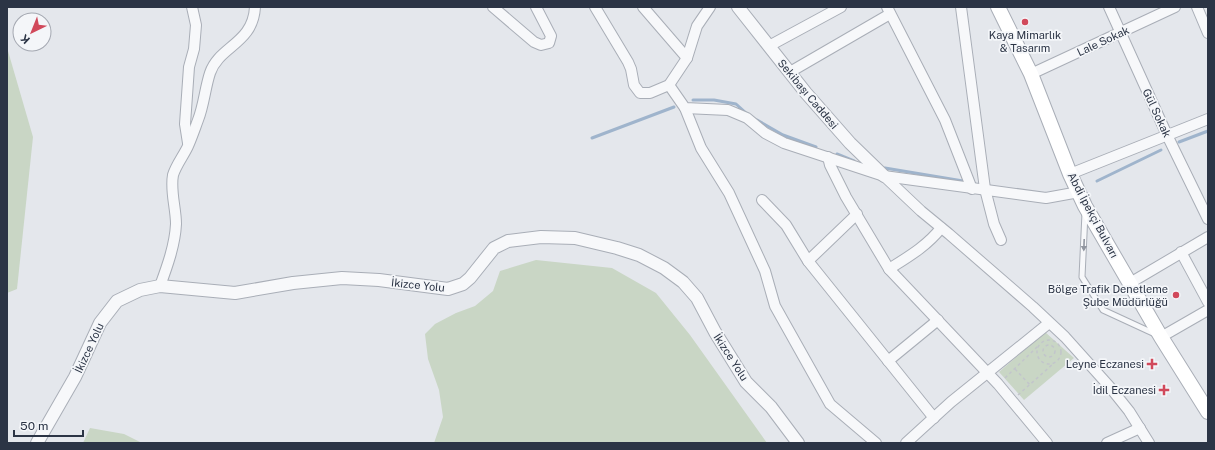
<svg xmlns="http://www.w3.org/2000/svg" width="1215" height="450" viewBox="0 0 1215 450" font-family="'Public Sans',sans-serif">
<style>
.green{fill:#c9d6c5}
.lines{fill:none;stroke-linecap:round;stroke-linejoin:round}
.stream{stroke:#9fb4cc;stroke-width:3}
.service-casing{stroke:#a9aeb7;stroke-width:7}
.minor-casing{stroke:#a9aeb7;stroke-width:12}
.tertiary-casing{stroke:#a9aeb7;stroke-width:14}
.secondary-casing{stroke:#a9aeb7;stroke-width:16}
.path{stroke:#c2c5cb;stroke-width:1.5;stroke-dasharray:3 3;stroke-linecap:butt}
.service{stroke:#f7f8fa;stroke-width:5}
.minor{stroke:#f7f8fa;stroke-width:10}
.tertiary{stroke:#f7f8fa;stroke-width:12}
.secondary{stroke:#fff;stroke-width:14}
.oneway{fill:#9196a0}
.poi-dot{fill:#d1495b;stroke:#f4f6f9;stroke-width:1.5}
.labels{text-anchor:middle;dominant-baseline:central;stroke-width:3.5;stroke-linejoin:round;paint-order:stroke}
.poi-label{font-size:11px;fill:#2b3445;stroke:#f4f6f9;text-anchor:end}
.street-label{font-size:11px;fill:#2b3445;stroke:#f4f6f9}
</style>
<rect width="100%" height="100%" fill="#e4e7ec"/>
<g class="green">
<polygon points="7,50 8,51 33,137 17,289 7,293"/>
<polygon points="536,260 612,268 656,293 690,335 767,443 434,443 443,417 439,390 428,359 425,334 435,324 456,313 475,306 493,291 500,271"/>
<polygon points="1045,332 1074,358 1024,400 999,372"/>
<polygon points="90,428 124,434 142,443 83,443"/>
</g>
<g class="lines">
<g class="stream">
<polyline points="693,100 714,100 736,104 746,113"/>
<polyline points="757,120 783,135 816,147"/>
<polyline points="592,138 674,107"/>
<polyline points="1179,142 1208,131"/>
<polyline points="837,154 854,161"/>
<polyline points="885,168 963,181"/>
<polyline points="1097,181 1161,150"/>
</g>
<defs>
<polyline id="service" points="1085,213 1082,277 1103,310 1155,334"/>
<g id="minor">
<polyline points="493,7 534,42 541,45 549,43 551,36 536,7"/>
<polyline points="595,7 628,62 631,69 634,85 640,93 650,93 669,85 687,58 697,26 710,7"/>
<polyline points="643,7 687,58"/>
<polyline points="887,7 945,120 972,189"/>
<polyline points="961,7 985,189 994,224 1001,240"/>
<polyline points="1109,7 1167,135 1208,219"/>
<polyline points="1197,7 1208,33"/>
<polyline points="769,46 841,7"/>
<polyline points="790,72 890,14"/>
<polyline points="1031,74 1175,7"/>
<polyline points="669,85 685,108 728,110 747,118 765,133 784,143 884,176 1046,198 1079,192"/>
<polyline points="685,108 701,148 729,193 765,271 775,306 830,404 876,443"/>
<polyline points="188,143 185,124 189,67 194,49 196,25 192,7"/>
<polyline points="828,157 830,165 846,197 889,269 998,384 1047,443"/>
<polyline points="1070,174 1208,119"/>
<polyline points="884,176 921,211 949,234 1033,307 1065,337 1109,386 1129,411 1149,443"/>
<polyline points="762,200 786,225 808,261 934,418"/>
<polyline points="1181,252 1208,302"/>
<polyline points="808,261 857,214"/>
<path d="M889 269C908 257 927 246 941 228"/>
<polyline points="1130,283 1208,237"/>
<path d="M160 286C167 267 175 245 176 224 176 208 170 191 173 175 176 165 184 155 188 146 192 137 195 128 198 120 204 105 205 88 210 73 219 46 253 44 255 7"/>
<polyline points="1161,337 1208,310"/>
<polyline points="888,361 938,320"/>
<polyline points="906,443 951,402 1049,323"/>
<polyline points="1107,443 1140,428"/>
</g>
<g id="tertiary">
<polyline points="738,7 806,93 850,143 884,176"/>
<polyline points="37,443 75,377 100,323 117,301 140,290 160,286 235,293 293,283 342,278 379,280 448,289 463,284 470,278 494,248 508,241 541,237 575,238 617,248 639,255 664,268 683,282 697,298 715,332 746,382 771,407 798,443"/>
</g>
<polyline id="secondary" points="998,7 1031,74 1070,174 1085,206 1161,337 1208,412"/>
</defs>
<use href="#service" class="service-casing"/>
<use href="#minor" class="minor-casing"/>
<use href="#tertiary" class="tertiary-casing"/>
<use href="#secondary" class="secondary-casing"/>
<g class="path">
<circle cx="1049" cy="352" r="12"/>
<circle cx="1049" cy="351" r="6"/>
<polyline points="1015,369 1030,385"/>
<polyline points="1005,378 1038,346"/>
<polyline points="1018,395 1053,364"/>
</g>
<use href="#service" class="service"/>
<use href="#minor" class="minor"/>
<use href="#tertiary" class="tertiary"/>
<use href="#secondary" class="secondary"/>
</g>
<defs><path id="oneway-solid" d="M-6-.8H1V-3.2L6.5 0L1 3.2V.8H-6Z"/></defs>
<use class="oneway" href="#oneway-solid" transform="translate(1084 245) rotate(92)"/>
<g class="poi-dot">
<circle cx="1025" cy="22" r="4"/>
<circle cx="1176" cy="295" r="4"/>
<path d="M1150 358h4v4h4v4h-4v4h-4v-4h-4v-4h4z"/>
<path d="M1162 384h4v4h4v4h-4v4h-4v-4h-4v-4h4z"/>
</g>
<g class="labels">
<g class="poi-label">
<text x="1025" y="35" text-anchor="middle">Kaya Mimarlık<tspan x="1025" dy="13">&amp; Tasarım</tspan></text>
<text x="1168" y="289">Bölge Trafik Denetleme<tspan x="1168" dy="13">Şube Müdürlüğü</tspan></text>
<text x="1144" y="364">Leyne Eczanesi</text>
<text x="1156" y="390">İdil Eczanesi</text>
</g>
<g class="street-label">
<text transform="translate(1103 41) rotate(-25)">Lale Sokak</text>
<text transform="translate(808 94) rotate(50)">Sekibaşı Caddesi</text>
<text transform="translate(1157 113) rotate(65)">Gül Sokak</text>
<text transform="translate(1093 215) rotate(62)">Abdi İpekçi Bulvarı</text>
<text transform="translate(418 285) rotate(6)">İkizce Yolu</text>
<text transform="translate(89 348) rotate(-65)">İkizce Yolu</text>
<text transform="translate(731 357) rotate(57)">İkizce Yolu</text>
</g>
</g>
<rect width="1215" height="450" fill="none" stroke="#2b3445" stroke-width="16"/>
<g transform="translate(32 32) rotate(223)"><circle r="19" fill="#f4f6f9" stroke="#a4a8b1"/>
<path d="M0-3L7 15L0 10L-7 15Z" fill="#d1495b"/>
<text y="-6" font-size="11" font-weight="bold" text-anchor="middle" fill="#2b3445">K</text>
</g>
<path d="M14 430v6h69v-6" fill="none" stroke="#2b3445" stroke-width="2"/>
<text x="20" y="430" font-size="12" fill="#2b3445" stroke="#f4f6f9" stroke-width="3" paint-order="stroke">50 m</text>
</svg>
